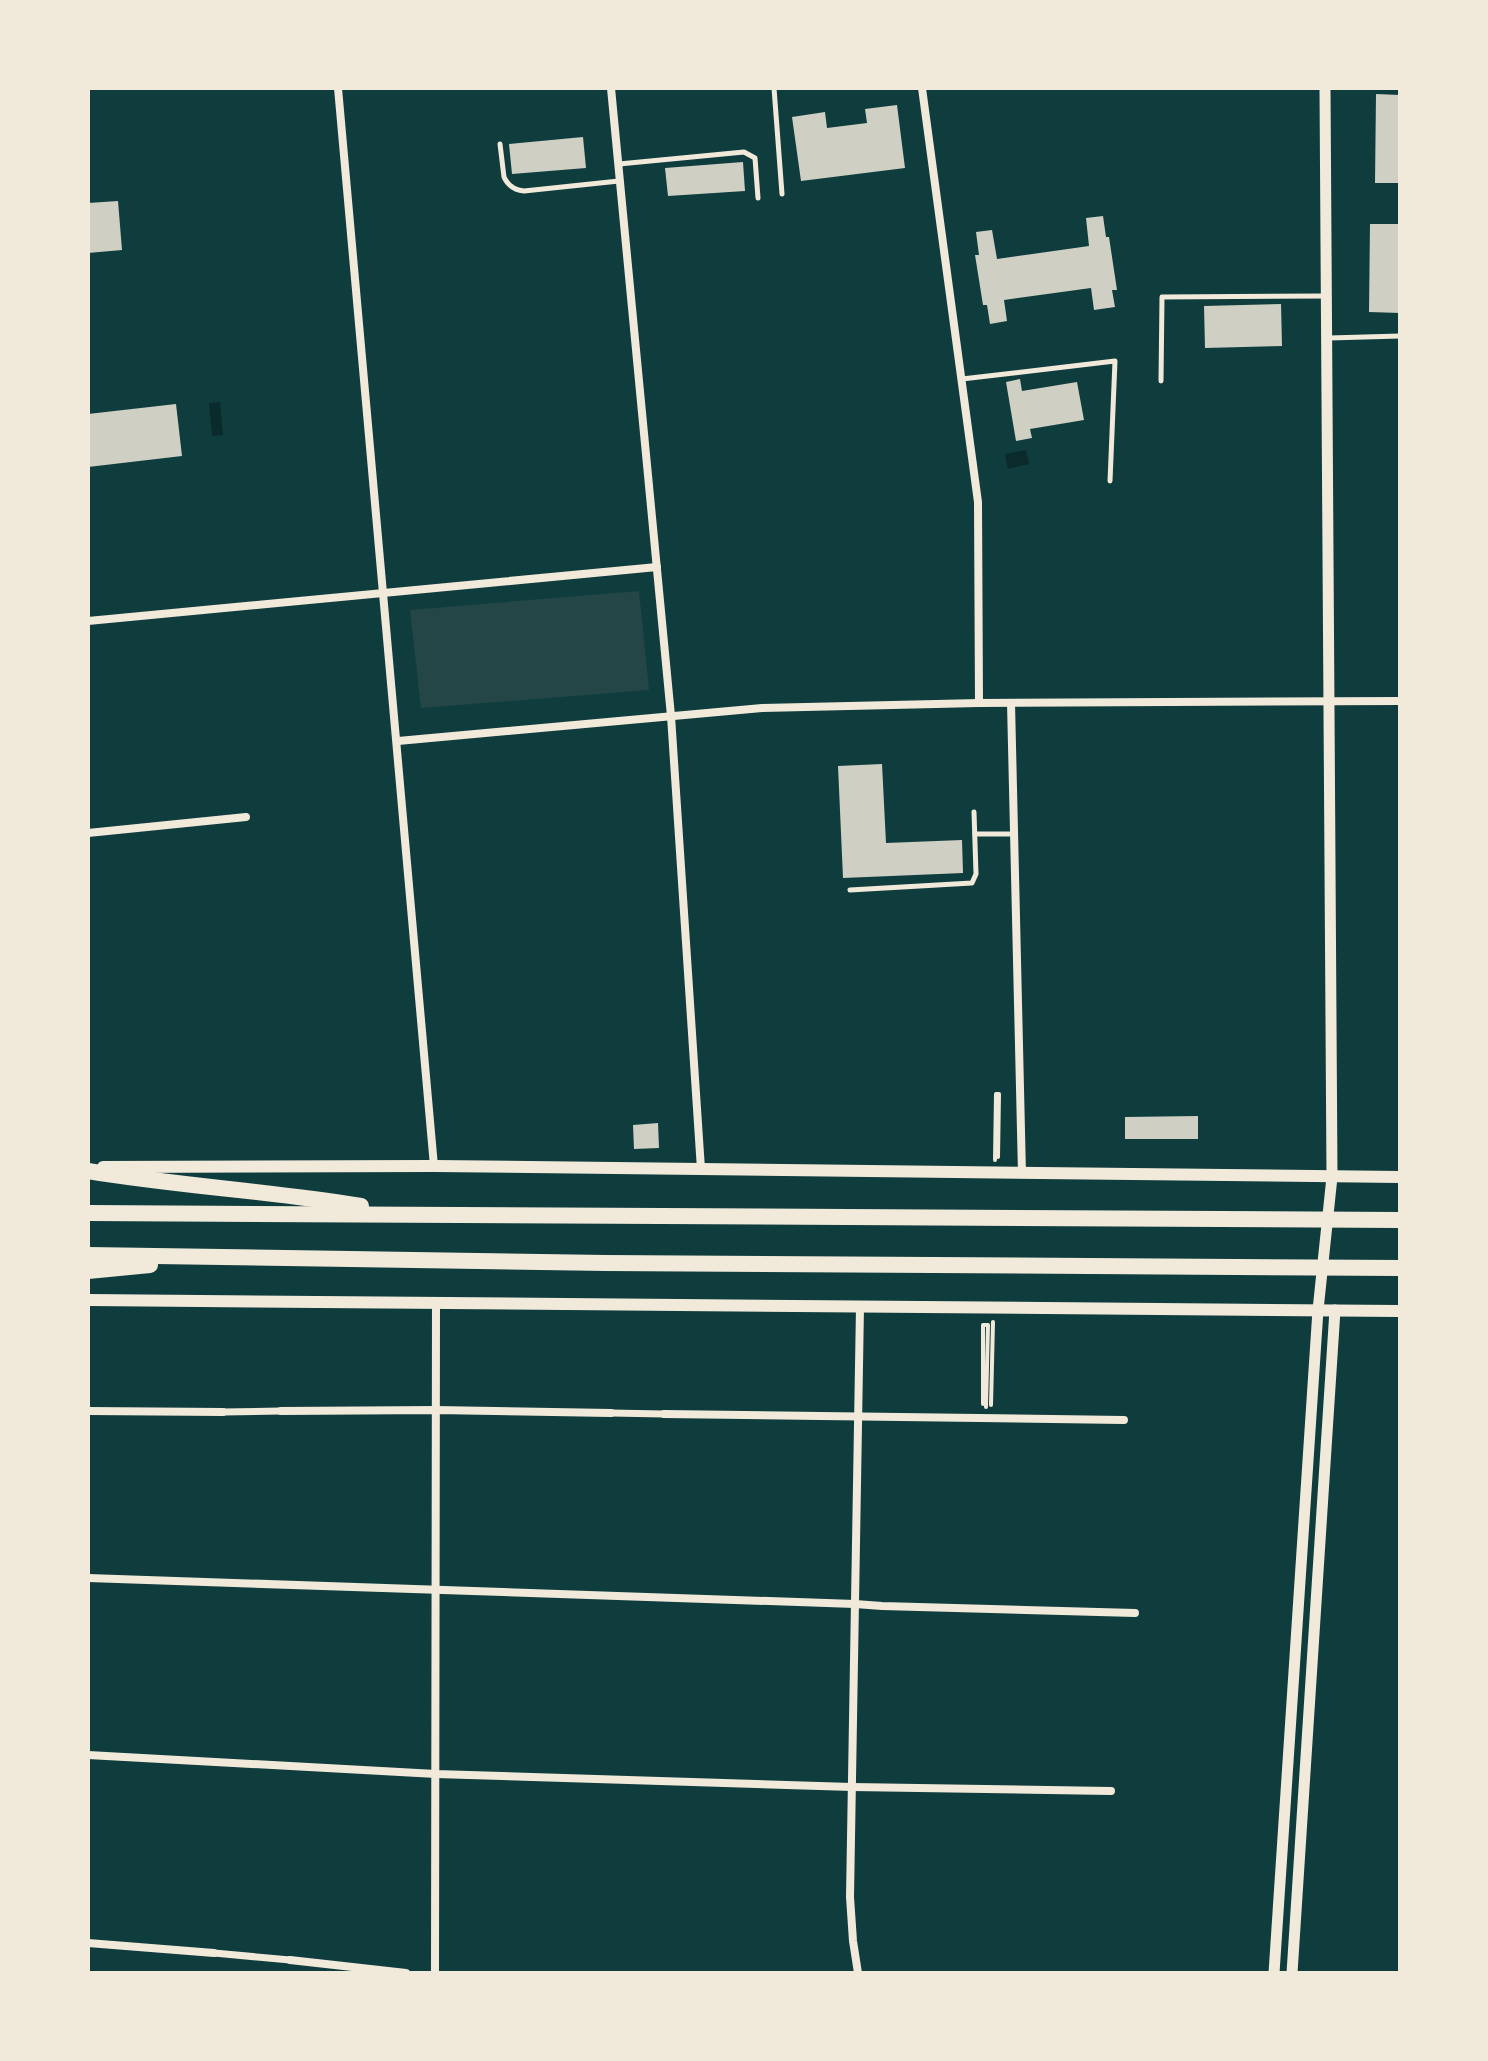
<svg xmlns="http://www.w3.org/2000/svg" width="1488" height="2061" viewBox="0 0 1488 2061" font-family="Spectral,serif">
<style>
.green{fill:#244646}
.water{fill:#0a2a2b}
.building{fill:#cfcfc3}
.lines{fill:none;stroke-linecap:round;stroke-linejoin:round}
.path{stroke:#f1e9da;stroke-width:4}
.service{stroke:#f1e9da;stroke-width:5}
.pedestrian{stroke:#f1e9da;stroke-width:7}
.minor{stroke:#f1e9da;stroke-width:8}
.tertiary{stroke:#f1e9da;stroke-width:11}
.secondary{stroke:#f1e9da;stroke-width:12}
.motorway{stroke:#f1e9da;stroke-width:16}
</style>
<rect width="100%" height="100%" fill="#0f3d3e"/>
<polygon class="green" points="639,591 649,690 421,708 410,610"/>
<g class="water">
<polygon points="220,402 223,435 212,436 209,403"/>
<polygon points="1026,450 1029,464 1008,469 1005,454"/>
</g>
<g class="building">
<polygon points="1376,94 1400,95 1400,183 1375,183"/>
<polygon points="897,105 905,168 801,181 792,117 825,112 827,128 867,123 865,109"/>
<polygon points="583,137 586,168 512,174 509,144"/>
<polygon points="743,162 745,191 668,196 665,168"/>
<polygon points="118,201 122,250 88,253 88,203"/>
<polygon points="1103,216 1106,237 1109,237 1117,290 1112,290 1115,307 1094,310 1091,288 1004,300 1007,321 990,324 987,305 983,305 975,255 979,255 976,232 992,230 997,259 1089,246 1086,218"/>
<polygon points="1370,224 1400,224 1400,313 1369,312"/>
<polygon points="1281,304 1282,346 1205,348 1204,306"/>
<polygon points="1020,379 1022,391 1077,382 1084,420 1030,429 1032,438 1016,441 1006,382"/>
<polygon points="176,404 182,456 88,467 88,414"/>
<polygon points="882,764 886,843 962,840 963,873 843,878 838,766"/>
<polygon points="1198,1116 1198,1139 1125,1139 1125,1117"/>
<polygon points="658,1123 659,1148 634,1149 633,1125"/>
</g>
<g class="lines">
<g class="path">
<polyline points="995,1160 996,1094 999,1094 998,1157"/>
<polyline points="983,1404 983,1325 988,1325 986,1407"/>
<polyline points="991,1405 993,1322"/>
</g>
<g class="service">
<polyline points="774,88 782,194"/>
<path d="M500 144 504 177C508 186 515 190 524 191L619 181"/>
<polyline points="619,164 744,152 755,158 758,198"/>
<polyline points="1329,338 1400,336"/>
<polyline points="962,379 1115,361 1110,481"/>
<polyline points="1161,381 1162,297 1325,296"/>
<polyline points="975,834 1014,834"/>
<polyline points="850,890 972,883 976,874 974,812"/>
</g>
<g class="pedestrian">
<polyline points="223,1412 281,1411"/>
<polyline points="611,1413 664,1414"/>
<polyline points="214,1953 290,1960"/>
</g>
<g class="minor">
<polyline points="338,88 434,1166"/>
<polyline points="611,88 671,716 701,1169"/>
<polyline points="922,88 978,502 979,703"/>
<polyline points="88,621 657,567"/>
<polyline points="1011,703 1022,1174"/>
<polyline points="398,741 762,708 979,703 1400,701"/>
<polyline points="88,833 246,817"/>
<polyline points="88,1411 223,1412"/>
<polyline points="281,1411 436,1410 611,1413"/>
<polyline points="664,1414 1124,1420"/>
<polyline points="88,1578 855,1604 882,1606 1135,1613"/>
<polyline points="88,1755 436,1774 852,1787 1111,1791"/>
<polyline points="88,1943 214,1953"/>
<polyline points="290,1960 406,1973"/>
<polyline points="435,1973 436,1302"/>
<polyline points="858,1973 853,1941 850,1897 860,1307"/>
</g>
<g class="tertiary">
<polyline points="1274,1973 1318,1310 1332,1177 1325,88"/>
<polyline points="1292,1973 1335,1310"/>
</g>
<g class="secondary">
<polyline points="103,1167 434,1166 1400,1177"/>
<polyline points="88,1300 1400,1311"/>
</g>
<g class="motorway">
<path d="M88 1171C179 1186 270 1191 361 1206"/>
<polyline points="88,1213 1400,1220"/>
<polyline points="88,1255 606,1263 1400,1268"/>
<polyline points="88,1271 150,1265"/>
</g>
</g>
<rect width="1488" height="2061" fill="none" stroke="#f1e9da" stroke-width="180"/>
</svg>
